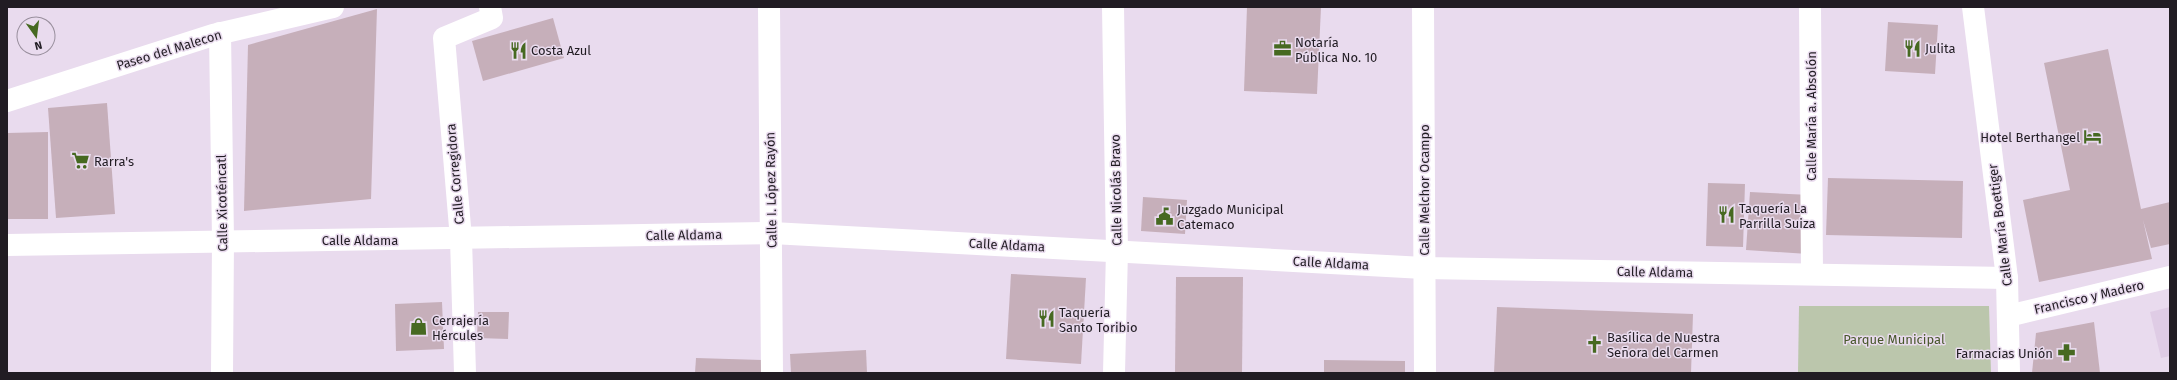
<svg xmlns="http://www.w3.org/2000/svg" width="2177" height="380" viewBox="0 0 2177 380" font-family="'Fira Sans',sans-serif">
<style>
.built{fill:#dfcce5}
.green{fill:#bbc6ac}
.building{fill:#c6afba}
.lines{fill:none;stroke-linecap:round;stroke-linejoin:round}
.minor{stroke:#fff;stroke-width:22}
.labels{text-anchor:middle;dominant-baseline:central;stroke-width:3;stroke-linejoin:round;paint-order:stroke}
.poi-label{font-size:13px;fill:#211c23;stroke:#e9dbee;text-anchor:start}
.street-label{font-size:13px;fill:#211c23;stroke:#e9dbee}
.park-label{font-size:13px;fill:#47572a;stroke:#e9dbee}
</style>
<rect width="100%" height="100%" fill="#e9dbee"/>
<polygon class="built" points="2170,307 2170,356 2161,358 2150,312"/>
<polygon class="green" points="1799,306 1989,306 1991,373 1798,373"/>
<g class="building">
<polygon points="1247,7 1321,7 1317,94 1244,91"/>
<polygon points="377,9 371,199 244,211 248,45"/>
<polygon points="553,18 564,58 483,81 472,41"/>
<polygon points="1888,22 1938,25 1935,74 1885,71"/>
<polygon points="2108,49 2141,209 2170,202 2170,244 2151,248 2143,220 2152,259 2039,282 2023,200 2070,190 2044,63"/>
<polygon points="107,103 115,214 56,218 48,108"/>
<polygon points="48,132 48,219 7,219 7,133"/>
<polygon points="1828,178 1963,181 1962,238 1826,235"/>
<polygon points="1708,183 1745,184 1743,247 1706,246"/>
<polygon points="1750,192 1811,195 1808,254 1746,250"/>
<polygon points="1143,197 1187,200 1185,234 1141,231"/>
<polygon points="1011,274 1086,278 1081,364 1006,359"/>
<polygon points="1176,277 1243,277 1242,373 1175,373"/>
<polygon points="442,302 444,349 396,351 395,304"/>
<polygon points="1497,307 1693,314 1691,373 1494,373"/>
<polygon points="478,312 509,312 508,339 477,338"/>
<polygon points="2094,322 2100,373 2032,373 2036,333"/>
<polygon points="866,350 867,373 791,373 790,354"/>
<polygon points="696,358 762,360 762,373 695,373"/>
<polygon points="1324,360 1405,361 1405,373 1324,373"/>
</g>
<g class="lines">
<g class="minor">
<polyline points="769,7 772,373"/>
<polyline points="1113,7 1117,251 1114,373"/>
<polyline points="1423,7 1425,373"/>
<polyline points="1810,7 1812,274"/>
<polyline points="1973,7 2007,278 2009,373"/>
<polyline points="220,33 223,241 222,373"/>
<polyline points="7,101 213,35 333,7"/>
<polyline points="7,245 772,233 1424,268 2007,278"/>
<polyline points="2008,316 2170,277"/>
<polyline points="465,373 461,239 444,38 492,18 490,7"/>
</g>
</g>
<defs>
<symbol id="restaurant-bare" viewBox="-9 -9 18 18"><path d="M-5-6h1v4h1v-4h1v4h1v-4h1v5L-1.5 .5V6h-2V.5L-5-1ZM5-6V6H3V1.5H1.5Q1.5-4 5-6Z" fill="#466921" stroke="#e9dbee" stroke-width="2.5" paint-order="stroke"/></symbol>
<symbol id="office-bare" viewBox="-9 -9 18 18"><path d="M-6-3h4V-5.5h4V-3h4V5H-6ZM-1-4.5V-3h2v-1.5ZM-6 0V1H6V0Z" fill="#466921" stroke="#e9dbee" stroke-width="2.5" paint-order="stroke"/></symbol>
<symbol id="hotel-bare" viewBox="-9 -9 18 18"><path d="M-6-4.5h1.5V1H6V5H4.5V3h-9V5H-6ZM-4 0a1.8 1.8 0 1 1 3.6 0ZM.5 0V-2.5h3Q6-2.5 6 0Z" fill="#466921" stroke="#e9dbee" stroke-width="2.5" paint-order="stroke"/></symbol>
<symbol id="supermarket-bare" viewBox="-9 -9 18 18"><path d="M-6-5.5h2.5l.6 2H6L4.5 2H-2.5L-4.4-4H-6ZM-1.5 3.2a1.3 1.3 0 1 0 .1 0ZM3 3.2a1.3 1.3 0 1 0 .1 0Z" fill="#466921" stroke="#e9dbee" stroke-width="2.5" paint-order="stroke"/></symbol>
<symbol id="civic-bare" viewBox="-9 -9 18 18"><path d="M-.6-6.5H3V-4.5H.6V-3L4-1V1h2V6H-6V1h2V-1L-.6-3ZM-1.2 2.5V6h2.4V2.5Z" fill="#466921" stroke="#e9dbee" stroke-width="2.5" paint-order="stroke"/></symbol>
<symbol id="shop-bare" viewBox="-9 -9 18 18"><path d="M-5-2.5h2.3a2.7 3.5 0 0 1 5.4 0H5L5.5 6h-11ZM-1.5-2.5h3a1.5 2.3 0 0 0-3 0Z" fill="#466921" stroke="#e9dbee" stroke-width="2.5" paint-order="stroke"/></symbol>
<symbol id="church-bare" viewBox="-9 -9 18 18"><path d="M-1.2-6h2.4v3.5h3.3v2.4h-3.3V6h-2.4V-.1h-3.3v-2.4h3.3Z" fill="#466921" stroke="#e9dbee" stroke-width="2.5" paint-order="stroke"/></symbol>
<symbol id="pharmacy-bare" viewBox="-9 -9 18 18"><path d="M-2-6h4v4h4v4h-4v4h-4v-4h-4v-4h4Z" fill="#466921" stroke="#e9dbee" stroke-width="2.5" paint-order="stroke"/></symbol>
</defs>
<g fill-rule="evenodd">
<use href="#restaurant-bare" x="1900" y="36" width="25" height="25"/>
<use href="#office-bare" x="1270" y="36" width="25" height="25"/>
<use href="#restaurant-bare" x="506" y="38" width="25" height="25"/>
<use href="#hotel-bare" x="2080" y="124" width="25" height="25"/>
<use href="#supermarket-bare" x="68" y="148" width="25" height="25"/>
<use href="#restaurant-bare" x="1714" y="202" width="25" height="25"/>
<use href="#civic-bare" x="1152" y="204" width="25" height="25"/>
<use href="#restaurant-bare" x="1034" y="306" width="25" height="25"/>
<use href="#shop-bare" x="406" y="314" width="25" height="25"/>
<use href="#church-bare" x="1582" y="332" width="25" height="25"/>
<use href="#pharmacy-bare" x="2054" y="340" width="25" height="25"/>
</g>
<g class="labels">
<g class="poi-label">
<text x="1295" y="42">Notaría<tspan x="1295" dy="15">Pública No. 10</tspan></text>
<text x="1925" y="48">Julita</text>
<text x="531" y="50">Costa Azul</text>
<text x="2080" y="137" text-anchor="end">Hotel Berthangel</text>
<text x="94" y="161">Rarra's</text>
<text x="1739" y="208">Taquería La<tspan x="1739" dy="15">Parrilla Suiza</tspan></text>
<text x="1177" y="209">Juzgado Municipal<tspan x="1177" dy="15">Catemaco</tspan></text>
<text x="1059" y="312">Taquería<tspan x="1059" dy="15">Santo Toribio</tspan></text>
<text x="432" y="320">Cerrajería<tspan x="432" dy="15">Hércules</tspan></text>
<text x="1607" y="337">Basílica de Nuestra<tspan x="1607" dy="15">Señora del Carmen</tspan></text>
<text x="2053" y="353" text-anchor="end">Farmacias Unión</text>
</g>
<g class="street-label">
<text transform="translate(169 50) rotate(-17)">Paseo del Malecon</text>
<text transform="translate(1811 116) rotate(-90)">Calle María a. Absolón</text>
<text transform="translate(455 174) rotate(-95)">Calle Corregidora</text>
<text transform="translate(771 190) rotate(-91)">Calle I. López Rayón</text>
<text transform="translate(1116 190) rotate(-91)">Calle Nicolás Bravo</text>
<text transform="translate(1424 190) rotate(-90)">Calle Melchor Ocampo</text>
<text transform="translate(222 203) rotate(-91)">Calle Xicoténcatl</text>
<text transform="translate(2000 225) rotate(-97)">Calle María Boettiger</text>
<text transform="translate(684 235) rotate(-1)">Calle Aldama</text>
<text x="360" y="240">Calle Aldama</text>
<text transform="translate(1007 245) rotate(3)">Calle Aldama</text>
<text transform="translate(1331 263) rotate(3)">Calle Aldama</text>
<text transform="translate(1655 272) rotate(1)">Calle Aldama</text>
<text transform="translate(2089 297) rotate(-13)">Francisco y Madero</text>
</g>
<g class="park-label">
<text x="1894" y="339">Parque Municipal</text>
</g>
</g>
<rect width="2177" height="380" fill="none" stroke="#211c23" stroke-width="16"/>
<g transform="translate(36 36) rotate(166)"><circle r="19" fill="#e9dbee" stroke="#998f9d"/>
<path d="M0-3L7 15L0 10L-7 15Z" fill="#466921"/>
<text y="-6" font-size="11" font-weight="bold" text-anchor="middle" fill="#211c23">N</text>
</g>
</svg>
